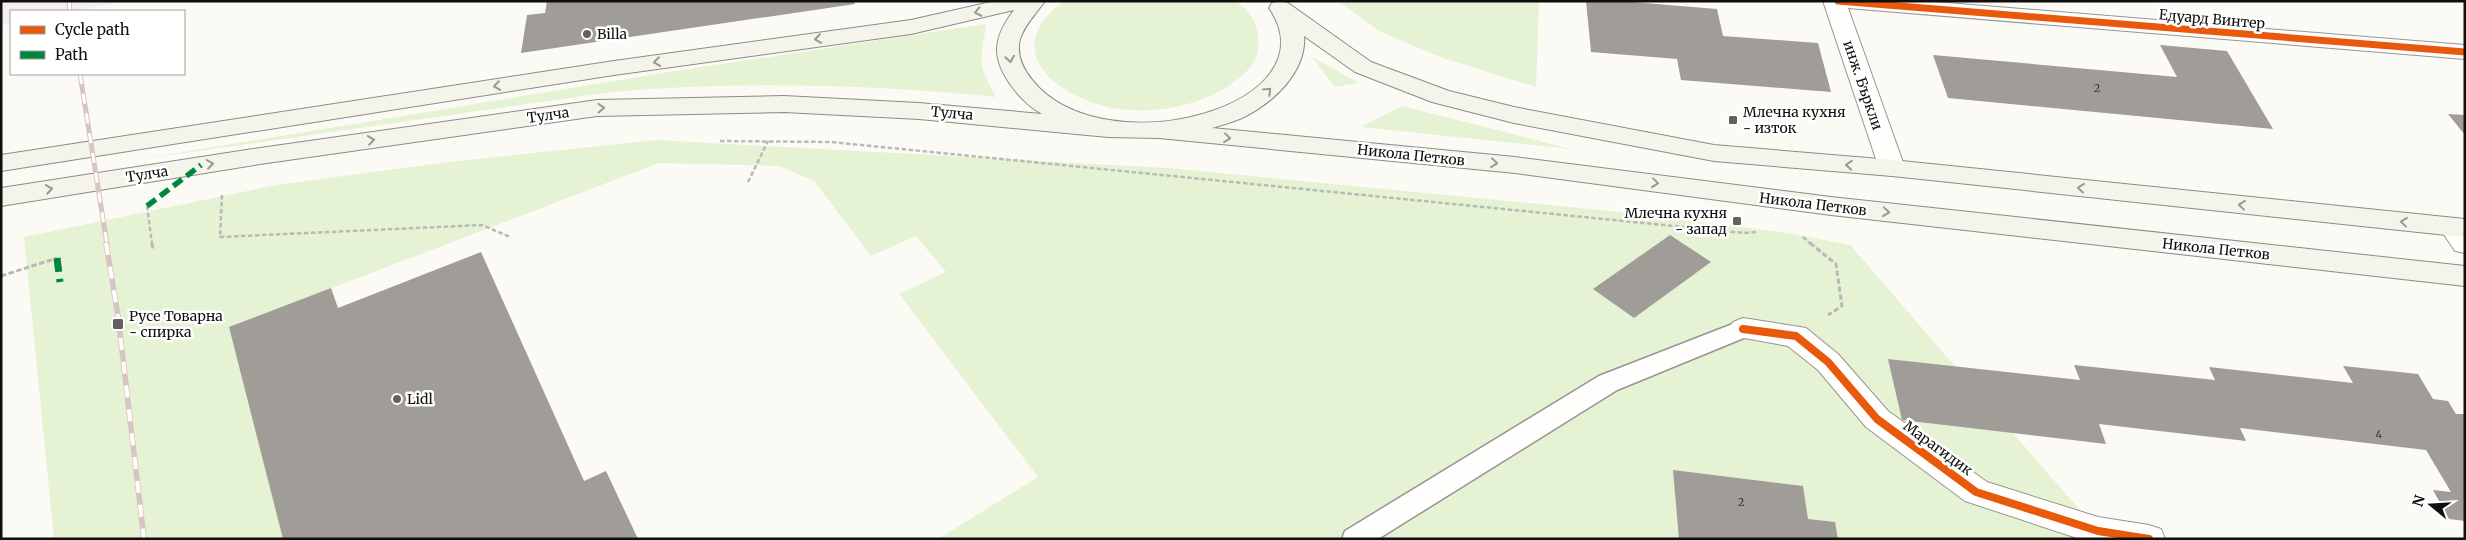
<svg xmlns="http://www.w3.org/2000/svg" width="2466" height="540" viewBox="0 0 2466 540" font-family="Merriweather,serif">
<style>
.industrial{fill:#f4edf1}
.green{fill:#e5f2d3}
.building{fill:#a09d99}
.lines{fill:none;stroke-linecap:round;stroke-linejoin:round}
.lane-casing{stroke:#969592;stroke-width:3}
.street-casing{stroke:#969592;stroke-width:2}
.secondary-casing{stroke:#8c8b89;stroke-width:2}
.path-far1{stroke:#b9b9b8;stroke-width:2.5;stroke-dasharray:4.5 2.5;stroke-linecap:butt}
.path{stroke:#b9b9b8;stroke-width:3;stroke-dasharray:5.5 2.5;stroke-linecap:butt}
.lane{fill:#fffefd;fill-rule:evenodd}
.street{fill:#fffefd;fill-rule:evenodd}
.secondary{fill:#f5f4eb;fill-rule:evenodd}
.rail-far1-casing{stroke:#d9c4c4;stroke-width:5}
.rail-casing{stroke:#d9c4c4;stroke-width:5.5}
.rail-far1{stroke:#fff;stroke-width:3;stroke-dasharray:10;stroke-linecap:butt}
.rail{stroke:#fff;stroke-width:4;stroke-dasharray:12;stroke-linecap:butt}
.quiet-far1{stroke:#00873e;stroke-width:5.5;stroke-dasharray:11 5.5;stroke-linecap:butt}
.quiet{stroke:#00873e;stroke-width:7;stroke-dasharray:14 7;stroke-linecap:butt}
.cycleway-far1-casing{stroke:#fff;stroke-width:9}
.cycleway-casing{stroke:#fff;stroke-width:11}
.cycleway-far1{stroke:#e8590c;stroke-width:7}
.cycleway{stroke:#e8590c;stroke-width:8}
.oneway{stroke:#999893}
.poi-dot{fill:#62615f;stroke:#fff;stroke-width:2}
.labels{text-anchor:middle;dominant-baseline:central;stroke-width:5;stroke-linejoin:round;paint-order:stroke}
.number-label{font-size:11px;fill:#333232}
.street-label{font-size:14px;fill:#0f0f0f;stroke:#fff}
.poi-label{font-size:14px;fill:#0f0f0f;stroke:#fff;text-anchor:start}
</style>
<rect width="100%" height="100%" fill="#fcfaf4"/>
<polygon class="industrial" points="1,1 125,1 74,11 11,11 11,23 1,25"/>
<g class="green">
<path d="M1064 1H1235C1253 12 1260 29 1258 49 1257 65 1241 77 1229 86 1196 107 1151 115 1112 108 1055 96 998 50 1064 1Z"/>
<polygon points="1338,1 1539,1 1536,87 1443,58 1381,32"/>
<path d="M986 24C981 62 976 61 996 97 867 84 740 81 611 92L135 160 669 72Z"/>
<polygon points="1312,57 1359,83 1335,87"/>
<polygon points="1402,106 1571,149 1361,127"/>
<polygon points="656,140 1168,168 1631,213 1788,233 1850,245 2098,531 2095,539 938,539 1038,477 899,294 946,272 916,236 871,256 814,181 780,166 659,163 230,327 283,539 54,539 24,237 276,185 441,163"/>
</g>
<g class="building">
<polygon points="547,1 854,1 855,4 521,53 527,15 545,13"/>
<polygon points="1586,1 1620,1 1717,9 1723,36 1818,43 1831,92 1681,80 1677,59 1591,52"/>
<polygon points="2160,45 2227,51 2273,129 1948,98 1933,55 2177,77"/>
<polygon points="2448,114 2465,115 2465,135"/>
<polygon points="1670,235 1711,262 1634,318 1593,289"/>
<polygon points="481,252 584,481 606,471 638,539 283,539 229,327 331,288 338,308"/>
<polygon points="1888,359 2080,380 2074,365 2215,380 2209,367 2353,383 2343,366 2418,374 2433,399 2448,401 2456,414 2465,414 2465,521 2449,519 2433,490 2451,492 2426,450 2240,428 2246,441 2099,424 2106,444 1902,420"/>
<polygon points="1673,470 1803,486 1808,519 1835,522 1838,539 1679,539"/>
</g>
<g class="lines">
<defs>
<polygon id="lane" points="1743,320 1751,323 1755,329 1751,335 1617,390 1378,539 1342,539 1345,531 1599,376"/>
<g id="street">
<polygon points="1823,1 1923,1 2465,45 2465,59 1848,8 1905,168 1901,174 1892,176 1883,174 1879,168"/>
<path d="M2452 218C2466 223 2465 237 2465 253L2455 251 2439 227 2443 221Z"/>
<polygon points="1743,318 1806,328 1838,354 1888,411 1987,482 2098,517 2149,525 2161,529 2165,539 2080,539 1965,501 1866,427 1818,370 1788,346 1733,336 1729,329 1733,322"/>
</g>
<path id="secondary" d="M995 1H1045C1036 14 1025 24 1020 39 1016 55 1023 69 1033 81 1104 168 1336 106 1269 8L1272 3 1280 1 1288 3 1371 62 1449 91 1514 107 1714 145 1892 160 2465 219V237L1892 176 1714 161 1514 123 1432 102 1355 72 1304 36C1307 72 1272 104 1242 118 1233 122 1222 125 1212 128L1515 157 1831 197 2465 266V286L1831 215 1515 173 1159 138 1108 137 919 119 784 112 597 116 260 164 1 206V188L260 148 597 100 784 96 919 103 1042 114C1030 107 1022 100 1013 88 991 59 992 39 1014 10L911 34 614 75 1 171V155L614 61 911 20Z"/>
</defs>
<use href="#lane" class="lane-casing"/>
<use href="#street" class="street-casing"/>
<use href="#secondary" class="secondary-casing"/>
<g class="path-far1">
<polyline points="720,141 831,142 1744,233 1757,232"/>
<polyline points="748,182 768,141"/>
<polyline points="222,195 220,237 482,225 510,237"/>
<polyline points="147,206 152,244"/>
<polyline points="1803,237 1811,244"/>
</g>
<g class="path">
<polyline points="152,243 153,250"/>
<polyline points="1810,243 1836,264 1842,306 1828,315"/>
<polyline points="1,276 57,258"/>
</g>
<use href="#lane" class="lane"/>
<use href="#street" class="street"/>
<use href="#secondary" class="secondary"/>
<defs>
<g id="rail-far1">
<polyline points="69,1 70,11"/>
<polyline points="80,74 107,244"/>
</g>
<polyline id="rail" points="106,243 118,316 144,539"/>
</defs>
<use href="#rail-far1" class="rail-far1-casing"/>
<use href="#rail" class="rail-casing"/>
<use href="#rail-far1" class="rail-far1"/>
<use href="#rail" class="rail"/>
<polyline class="quiet-far1" points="147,206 201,165"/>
<polyline class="quiet" points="57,258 60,282"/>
<defs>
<polyline id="cycleway-far1" points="1838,1 2465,52"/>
<polyline id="cycleway" points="1743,329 1796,336 1828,362 1877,419 1976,492 2098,531 2149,539"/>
</defs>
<use href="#cycleway-far1" class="cycleway-far1-casing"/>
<use href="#cycleway" class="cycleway-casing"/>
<use href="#cycleway-far1" class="cycleway-far1"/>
<use href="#cycleway" class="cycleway"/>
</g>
<defs><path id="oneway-chevron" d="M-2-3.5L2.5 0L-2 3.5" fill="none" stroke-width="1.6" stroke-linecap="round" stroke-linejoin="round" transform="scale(1.25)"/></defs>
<g class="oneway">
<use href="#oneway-chevron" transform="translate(978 12) rotate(168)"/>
<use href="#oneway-chevron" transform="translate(818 39) rotate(172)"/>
<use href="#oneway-chevron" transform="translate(1010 59) rotate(81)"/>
<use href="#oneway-chevron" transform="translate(657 62) rotate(172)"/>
<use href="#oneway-chevron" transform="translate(497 86) rotate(171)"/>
<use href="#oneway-chevron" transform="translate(1268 91) rotate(-44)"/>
<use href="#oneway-chevron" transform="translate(601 108) rotate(-3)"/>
<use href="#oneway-chevron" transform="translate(1227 138) rotate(6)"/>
<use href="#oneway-chevron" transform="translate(371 140) rotate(-8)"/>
<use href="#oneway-chevron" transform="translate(1494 163) rotate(6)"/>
<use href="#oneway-chevron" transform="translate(210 164) rotate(-8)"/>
<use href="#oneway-chevron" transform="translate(1849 165) rotate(-175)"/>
<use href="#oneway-chevron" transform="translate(1655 183) rotate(7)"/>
<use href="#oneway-chevron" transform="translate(2081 188) rotate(-174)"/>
<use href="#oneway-chevron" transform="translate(49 189) rotate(-9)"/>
<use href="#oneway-chevron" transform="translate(2242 205) rotate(-174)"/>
<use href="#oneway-chevron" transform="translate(1886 212) rotate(6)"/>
<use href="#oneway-chevron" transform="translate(2404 222) rotate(-174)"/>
</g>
<g class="poi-dot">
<circle cx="587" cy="34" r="5"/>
<rect x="1728" y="115" width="10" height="10" rx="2.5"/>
<rect x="1732" y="216" width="10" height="10" rx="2.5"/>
<rect x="112" y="318" width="12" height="12" rx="2.5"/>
<circle cx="397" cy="399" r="5"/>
</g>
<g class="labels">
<g class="number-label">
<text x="2097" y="88">2</text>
<text x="2379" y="434">4</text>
<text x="1741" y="502">2</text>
</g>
<g class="street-label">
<text transform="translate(2212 19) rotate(5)">Едуард Винтер</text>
<text transform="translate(1863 85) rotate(71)">инж. Бъркли</text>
<text transform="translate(952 113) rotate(5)">Тулча</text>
<text transform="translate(548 115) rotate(-8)">Тулча</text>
<text transform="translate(1411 155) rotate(6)">Никола Петков</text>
<text transform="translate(147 174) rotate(-9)">Тулча</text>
<text transform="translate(1813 204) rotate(7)">Никола Петков</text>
<text transform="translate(2216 249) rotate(6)">Никола Петков</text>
<text transform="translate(1938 448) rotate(36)">Марагидик</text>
</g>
<g class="poi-label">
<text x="597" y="34">Billa</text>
<text x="1743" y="112">Млечна кухня<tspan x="1743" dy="16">- изток</tspan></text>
<text x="1727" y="213" text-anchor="end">Млечна кухня<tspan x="1727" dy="16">- запад</tspan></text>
<text x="129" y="316">Русе Товарна<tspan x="129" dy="16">- спирка</tspan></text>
<text x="407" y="399">Lidl</text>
</g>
</g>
<rect width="2466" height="540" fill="none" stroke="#0f0f0f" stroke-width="5"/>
<rect x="10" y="10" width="175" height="65" fill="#ffffff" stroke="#9f9f9f"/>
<rect x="20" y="26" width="25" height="8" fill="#e8590c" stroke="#9f9f9f"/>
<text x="55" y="35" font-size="15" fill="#0f0f0f">Cycle path</text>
<rect x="20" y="51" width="25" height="8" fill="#00873e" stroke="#9f9f9f"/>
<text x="55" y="60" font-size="15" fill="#0f0f0f">Path</text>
<g transform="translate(2431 505) rotate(288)" stroke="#ffffff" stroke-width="4" paint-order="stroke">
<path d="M0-4L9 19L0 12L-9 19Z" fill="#0f0f0f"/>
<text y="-8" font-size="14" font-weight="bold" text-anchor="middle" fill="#0f0f0f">N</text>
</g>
</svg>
